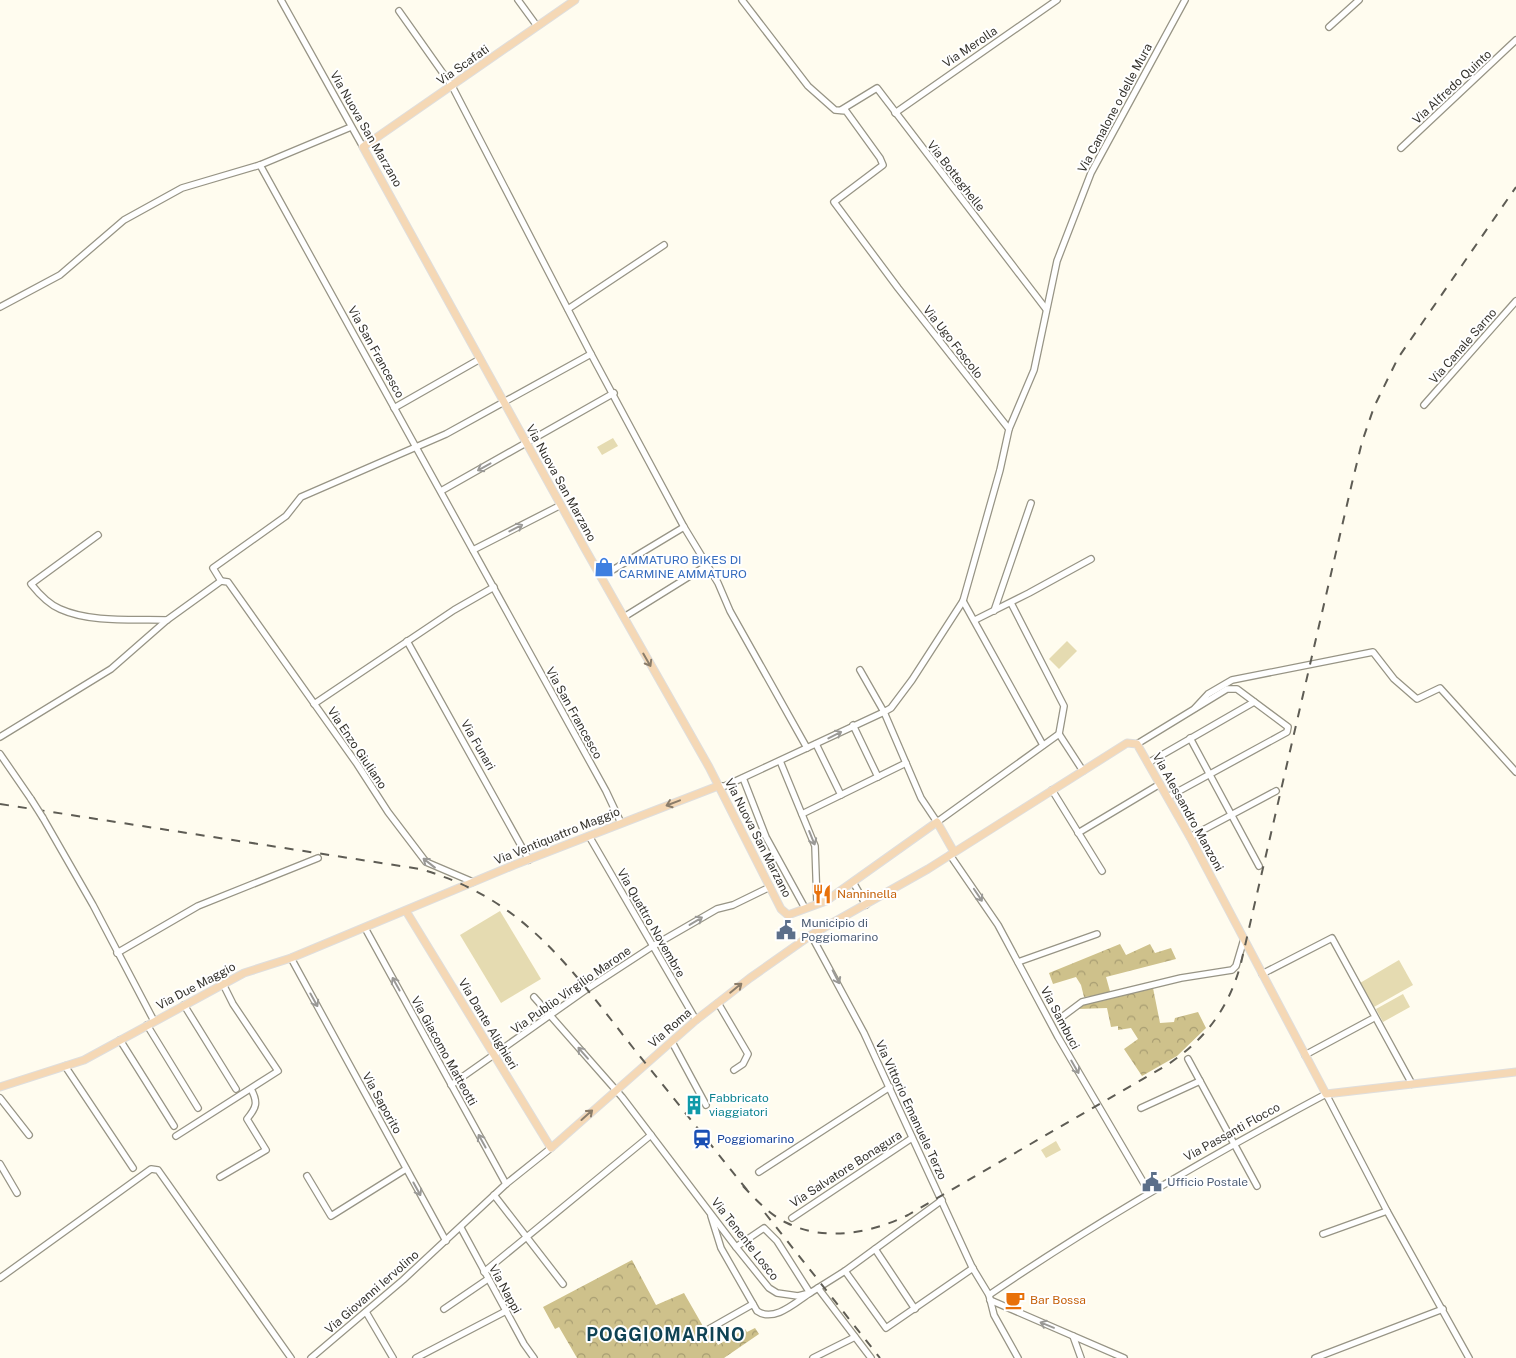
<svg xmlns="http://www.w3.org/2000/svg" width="1516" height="1358" viewBox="0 0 1516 1358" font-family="'Public Sans',sans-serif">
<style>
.forest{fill:url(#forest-crowns)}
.park{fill:#e5dbb1}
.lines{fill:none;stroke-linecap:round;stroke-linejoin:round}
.minor-casing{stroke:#979485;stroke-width:8}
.major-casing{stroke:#dfdedd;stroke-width:9}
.minor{stroke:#fff;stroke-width:5.5}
.major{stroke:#f5d8b5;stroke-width:7}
.rail{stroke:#5e5c54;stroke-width:2;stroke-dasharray:9 9;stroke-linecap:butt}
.minor-bridge-casing{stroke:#979485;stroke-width:8;stroke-linecap:butt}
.minor-bridge{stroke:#fff;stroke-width:5.5}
.oneway{stroke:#9a9996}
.oneway2{stroke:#8b7d6a}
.labels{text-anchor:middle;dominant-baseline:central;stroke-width:4;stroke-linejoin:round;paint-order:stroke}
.street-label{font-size:12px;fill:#35332d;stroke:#fff}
.shop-label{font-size:12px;fill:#366cbe;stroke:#fff;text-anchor:start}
.food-label{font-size:12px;fill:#c56008;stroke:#fff;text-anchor:start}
.service-label{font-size:12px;fill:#4e5e75;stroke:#fff;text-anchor:start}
.culture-label{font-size:12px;fill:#0d838f;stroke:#fff;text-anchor:start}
.transit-label{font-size:12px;fill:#164399;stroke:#fff;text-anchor:start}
.district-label{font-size:18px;font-weight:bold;letter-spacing:1px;fill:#0f4254;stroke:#fff}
</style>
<defs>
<pattern id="forest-crowns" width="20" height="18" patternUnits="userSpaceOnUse" patternTransform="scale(1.25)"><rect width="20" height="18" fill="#cec18b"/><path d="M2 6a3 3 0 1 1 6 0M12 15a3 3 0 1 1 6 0" fill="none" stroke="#a89d72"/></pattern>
</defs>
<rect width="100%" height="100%" fill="#fffcef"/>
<g class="forest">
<polygon points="1120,944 1126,955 1150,944 1155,953 1171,948 1176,959 1106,977 1111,995 1153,988 1160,1023 1174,1022 1175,1018 1198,1012 1206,1028 1177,1056 1142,1076 1124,1049 1138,1039 1131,1028 1118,1030 1118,1026 1111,1027 1107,1008 1078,1009 1078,1005 1092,1001 1093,996 1084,997 1081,985 1076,977 1053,984 1049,973"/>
<polygon points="632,1260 656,1305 684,1293 708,1335 712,1334 718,1345 745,1329 747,1332 755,1328 759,1334 724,1358 577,1358 559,1327 555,1329 543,1307"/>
</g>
<g class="park">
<polygon points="613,438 618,446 602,455 597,447"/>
<polygon points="1067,641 1077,651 1059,669 1049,659"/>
<polygon points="500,911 541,979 501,1003 460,935"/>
<polygon points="1399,960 1413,985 1374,1007 1360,983"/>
<polygon points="1403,994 1410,1007 1383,1022 1376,1009"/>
<polygon points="1056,1141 1061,1150 1046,1158 1041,1150"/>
</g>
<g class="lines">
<defs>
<g id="minor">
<polyline points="281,0 363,147"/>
<polyline points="518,0 537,26"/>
<polyline points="742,0 808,86 835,110 846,111 880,158 883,165 834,202 898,288 1009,429 1000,470 963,601 912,680 891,708 884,712 860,670"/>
<polyline points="399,11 452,86 591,354 684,527 718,583 730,611 807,748"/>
<polyline points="1329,27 1359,0"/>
<polyline points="841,110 877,88 1046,309"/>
<polyline points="895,113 1057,0"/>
<polyline points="1401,148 1516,40"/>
<polyline points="260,165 606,791 621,823"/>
<polyline points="0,307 60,275 124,220 182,188 260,165 351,127"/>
<polyline points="568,309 664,245"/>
<polyline points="1424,405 1516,301"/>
<polyline points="394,408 480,359"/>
<polyline points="1009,429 1034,370 1057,261 1091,173 1185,0"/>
<polyline points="441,491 614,393"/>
<path d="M98 535 31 584C39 594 48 604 60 609 91 623 133 619 167 620"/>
<polyline points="473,550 561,505"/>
<polyline points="601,577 684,527"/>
<polyline points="221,581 213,568 286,516 301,497 446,434 591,354"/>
<polyline points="963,601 1043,745"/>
<polyline points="994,611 1031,503"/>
<polyline points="624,617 706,566"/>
<polyline points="975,620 1029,593 1091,559"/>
<polyline points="407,641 529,860"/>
<polyline points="314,704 454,610 494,587"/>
<polyline points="1195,708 1208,694 1232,680 1373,652 1394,679 1417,699 1440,688 1516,772"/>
<polyline points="853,725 878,777"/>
<polyline points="1059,734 1083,771"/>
<polyline points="0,737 111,669 167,620 221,581 228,582 357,764 388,812 426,862 473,882"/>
<polyline points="1190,738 1259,866"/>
<polyline points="816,744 841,795"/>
<polyline points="1137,744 1227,689 1237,689 1288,727 1287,732 1168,797"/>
<polyline points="0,754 31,799"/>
<polyline points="780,761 815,846 817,904"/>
<polyline points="1148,763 1254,702"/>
<polyline points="743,778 766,837 805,908"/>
<polyline points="718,786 725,786 884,712 921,798 937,822 1059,734 1064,706 1011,603"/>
<polyline points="1052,790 1102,871"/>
<polyline points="802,814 906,763"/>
<polyline points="43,818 93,905 154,1021"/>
<polyline points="1078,833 1160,784"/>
<polyline points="589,836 696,1020"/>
<polyline points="1190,837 1276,791"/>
<polyline points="950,855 998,925 1058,1037 1149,1192"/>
<polyline points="853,882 866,905"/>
<polyline points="365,928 506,1184"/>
<polyline points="811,935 864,1033 972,1267 989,1295 994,1315 1018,1358"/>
<polyline points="117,953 198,906 318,858"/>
<polyline points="291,958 446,1241"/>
<polyline points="1018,962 1097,934"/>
<polyline points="1262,974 1332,938 1412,1084"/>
<polyline points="534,997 622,1097 736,1247 769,1288 777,1293 798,1296 810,1293 845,1271 942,1200"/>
<polyline points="718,1003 748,1054 743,1064 734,1070"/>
<polyline points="184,1005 236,1089"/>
<polyline points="1062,1017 1082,1002 1181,978 1232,970 1236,966 1244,939"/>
<polyline points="147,1025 198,1108"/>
<polyline points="120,1040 174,1126"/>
<polyline points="672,1042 706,1105"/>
<polyline points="1305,1055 1372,1019"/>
<polyline points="1188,1059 1257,1186"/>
<polyline points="65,1066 133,1168"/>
<polyline points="451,1085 587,989 653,946 717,909 733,905 770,887"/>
<polyline points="0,1098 29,1135"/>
<polyline points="1141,1108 1200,1081"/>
<polyline points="176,1136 278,1071 233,1004 223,984"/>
<polyline points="0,1164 17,1193"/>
<polyline points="759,1172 890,1087"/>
<polyline points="307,1176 331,1216 406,1169"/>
<path d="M220 1177 266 1150 247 1119C257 1107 258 1102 251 1089"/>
<polyline points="494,1195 563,1284"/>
<path d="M711 1216 721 1248 757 1311C774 1323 796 1302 810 1293L777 1241 764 1228 736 1247"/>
<polyline points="792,1218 912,1138"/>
<polyline points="461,1228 524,1344 534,1358"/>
<polyline points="1323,1234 1387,1211"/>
<polyline points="875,1249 915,1309"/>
<polyline points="845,1271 886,1328 973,1268"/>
<polyline points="484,1272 651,1135"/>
<polyline points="0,1278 151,1169 158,1170 291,1358"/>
<polyline points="818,1288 871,1358"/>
<path d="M989 1295C1097 1221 1210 1156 1326 1094L1387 1211 1469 1358"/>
<polyline points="990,1300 1124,1358"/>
<polyline points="444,1309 488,1279"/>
<polyline points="366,1312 393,1358"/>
<polyline points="709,1329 753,1304"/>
<polyline points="1073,1336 1081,1358"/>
<polyline points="311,1358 403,1280 506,1184 551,1148"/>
<polyline points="416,1358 506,1311"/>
<polyline points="813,1358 855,1337"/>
<polyline points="1315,1358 1443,1309"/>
</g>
<g id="major">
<polyline points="575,0 363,147 584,547 709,767 781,909 788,915 826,901 937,822 954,852"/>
<polyline points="406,911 551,1148 696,1020 750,978 811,935 928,869 1127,743 1137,744 1190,837 1326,1094 1516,1072"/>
<polyline points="0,1087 84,1060 244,973 291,958 514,865 718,786"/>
</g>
</defs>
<use href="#minor" class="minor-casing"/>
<use href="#major" class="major-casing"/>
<use href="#minor" class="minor"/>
<use href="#major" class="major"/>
<g class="rail">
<path d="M0 804 420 869C525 899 570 968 634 1049 672 1096 710 1144 748 1191"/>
<path d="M743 1186C756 1200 770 1215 787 1223 825 1242 872 1233 908 1215L1167 1065C1206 1039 1229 1008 1241 963L1352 483 1362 442 1374 407 1398 358 1516 187"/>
<polyline points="765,1213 880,1358"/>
</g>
<defs>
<polyline id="minor-bridge" points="31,799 43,818"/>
</defs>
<use href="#minor-bridge" class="minor-bridge-casing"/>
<use href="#minor-bridge" class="minor-bridge"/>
</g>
<defs><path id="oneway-shaft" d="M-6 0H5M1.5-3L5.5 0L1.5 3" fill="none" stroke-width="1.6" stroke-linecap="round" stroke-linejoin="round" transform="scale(1.25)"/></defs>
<g class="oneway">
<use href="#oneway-shaft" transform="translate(484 467) rotate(151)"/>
<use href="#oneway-shaft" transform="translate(516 528) rotate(-27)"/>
<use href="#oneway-shaft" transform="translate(835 735) rotate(-27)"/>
<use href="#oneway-shaft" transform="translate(812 838) rotate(68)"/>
<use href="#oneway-shaft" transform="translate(429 863) rotate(-142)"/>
<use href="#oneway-shaft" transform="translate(978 895) rotate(56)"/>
<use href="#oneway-shaft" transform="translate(696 921) rotate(-31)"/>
<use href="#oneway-shaft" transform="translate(836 977) rotate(63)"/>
<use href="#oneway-shaft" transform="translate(396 984) rotate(-119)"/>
<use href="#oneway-shaft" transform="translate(314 1000) rotate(61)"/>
<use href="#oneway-shaft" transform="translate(583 1053) rotate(-131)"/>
<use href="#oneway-shaft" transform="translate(1075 1067) rotate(60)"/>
<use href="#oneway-shaft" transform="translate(482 1141) rotate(-119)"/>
<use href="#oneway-shaft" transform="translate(417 1189) rotate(61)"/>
<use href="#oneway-shaft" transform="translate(1047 1325) rotate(-158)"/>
</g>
<g class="oneway2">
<use href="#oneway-shaft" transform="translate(647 660) rotate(60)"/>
<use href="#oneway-shaft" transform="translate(673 803) rotate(159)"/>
<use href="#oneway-shaft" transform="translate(736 988) rotate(-39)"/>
<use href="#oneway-shaft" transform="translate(587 1115) rotate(-42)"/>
</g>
<defs>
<symbol id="shop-bare" viewBox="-9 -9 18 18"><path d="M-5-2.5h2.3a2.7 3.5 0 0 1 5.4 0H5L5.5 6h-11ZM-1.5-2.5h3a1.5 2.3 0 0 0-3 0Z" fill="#3f7fe0" stroke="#fff" stroke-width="2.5" paint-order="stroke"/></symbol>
<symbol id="restaurant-bare" viewBox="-9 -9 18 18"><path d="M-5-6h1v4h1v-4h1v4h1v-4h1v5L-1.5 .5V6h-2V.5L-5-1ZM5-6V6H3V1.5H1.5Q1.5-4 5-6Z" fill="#e8710a" stroke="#fff" stroke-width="2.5" paint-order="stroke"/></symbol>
<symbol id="civic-bare" viewBox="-9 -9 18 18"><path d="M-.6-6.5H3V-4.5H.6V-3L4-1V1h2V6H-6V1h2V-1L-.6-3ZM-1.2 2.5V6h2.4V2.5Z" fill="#5c6f8a" stroke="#fff" stroke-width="2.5" paint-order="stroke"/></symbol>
<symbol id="building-bare" viewBox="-9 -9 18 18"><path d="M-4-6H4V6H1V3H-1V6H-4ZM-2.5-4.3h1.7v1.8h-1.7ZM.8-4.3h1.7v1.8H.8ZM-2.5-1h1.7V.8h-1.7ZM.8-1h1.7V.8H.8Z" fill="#0f9aa8" stroke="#fff" stroke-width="2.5" paint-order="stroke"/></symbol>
<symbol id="station-bare" viewBox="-9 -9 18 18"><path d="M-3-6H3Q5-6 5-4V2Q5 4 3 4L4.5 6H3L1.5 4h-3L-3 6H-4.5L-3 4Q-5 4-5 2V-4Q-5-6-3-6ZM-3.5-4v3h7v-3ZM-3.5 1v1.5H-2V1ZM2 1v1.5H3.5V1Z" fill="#1a4fb4" stroke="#fff" stroke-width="2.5" paint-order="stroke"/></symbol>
<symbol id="cafe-bare" viewBox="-9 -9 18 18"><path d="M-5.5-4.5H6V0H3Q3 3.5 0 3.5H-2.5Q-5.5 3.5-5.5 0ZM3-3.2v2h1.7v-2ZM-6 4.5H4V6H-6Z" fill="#e8710a" stroke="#fff" stroke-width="2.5" paint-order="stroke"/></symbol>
</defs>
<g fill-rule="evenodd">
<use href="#shop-bare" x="590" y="553" width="28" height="28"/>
<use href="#restaurant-bare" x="808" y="880" width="28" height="28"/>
<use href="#civic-bare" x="772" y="916" width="28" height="28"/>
<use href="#building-bare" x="680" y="1091" width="28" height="28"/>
<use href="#station-bare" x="688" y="1125" width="28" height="28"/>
<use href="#civic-bare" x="1138" y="1168" width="28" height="28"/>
<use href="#cafe-bare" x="1001" y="1286" width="28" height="28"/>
</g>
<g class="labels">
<g class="street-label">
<text transform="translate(970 47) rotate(-34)">Via Merolla</text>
<text transform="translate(463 65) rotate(-35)">Via Scafati</text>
<text transform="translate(1452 87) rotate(-43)">Via Alfredo Quinto</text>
<text transform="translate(1115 108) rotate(-62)">Via Canalone o delle Mura</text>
<text transform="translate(366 129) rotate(60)">Via Nuova San Marzano</text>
<text transform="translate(956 176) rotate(52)">Via Botteghelle</text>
<text transform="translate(953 342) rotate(52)">Via Ugo Foscolo</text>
<text transform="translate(1463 346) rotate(-49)">Via Canale Sarno</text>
<text transform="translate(376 352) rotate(61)">Via San Francesco</text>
<text transform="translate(561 483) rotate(61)">Via Nuova San Marzano</text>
<text transform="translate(574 713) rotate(61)">Via San Francesco</text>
<text transform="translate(478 745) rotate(60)">Via Funari</text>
<text transform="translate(357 748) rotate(56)">Via Enzo Giuliano</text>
<text transform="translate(1188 812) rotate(61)">Via Alessandro Manzoni</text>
<text transform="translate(557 836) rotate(-22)">Via Ventiquattro Maggio</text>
<text transform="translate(758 838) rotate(63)">Via Nuova San Marzano</text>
<text transform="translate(651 923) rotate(60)">Via Quattro Novembre</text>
<text transform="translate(196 986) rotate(-28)">Via Due Maggio</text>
<text transform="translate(571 990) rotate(-35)">Via Publio Virgilio Marone</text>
<text transform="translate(1060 1018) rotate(62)">Via Sambuci</text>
<text transform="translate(488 1024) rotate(59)">Via Dante Alighieri</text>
<text transform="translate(670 1028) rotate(-41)">Via Roma</text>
<text transform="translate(444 1051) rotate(61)">Via Giacomo Matteotti</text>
<text transform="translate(382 1103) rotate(61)">Via Saporito</text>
<text transform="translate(911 1110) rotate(65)">Via Vittorio Emanuele Terzo</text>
<text transform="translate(1232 1132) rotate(-29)">Via Passanti Flocco</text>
<text transform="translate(846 1169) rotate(-33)">Via Salvatore Bonagura</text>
<text transform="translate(745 1239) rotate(52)">Via Tenente Losco</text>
<text transform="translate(505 1289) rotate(61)">Via Nappi</text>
<text transform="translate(372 1292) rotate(-41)">Via Giovanni Iervolino</text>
</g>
<g class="shop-label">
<text x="619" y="560">AMMATURO BIKES DI<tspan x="619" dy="14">CARMINE AMMATURO</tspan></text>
</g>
<g class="food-label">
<text x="837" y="894">Nanninella</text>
<text x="1030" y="1300">Bar Bossa</text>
</g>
<g class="service-label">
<text x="801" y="923">Municipio di<tspan x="801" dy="14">Poggiomarino</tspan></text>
<text x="1167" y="1182">Ufficio Postale</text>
</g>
<g class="culture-label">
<text x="709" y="1098">Fabbricato<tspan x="709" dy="14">viaggiatori</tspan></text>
</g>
<g class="transit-label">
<text x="717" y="1139">Poggiomarino</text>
</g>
<g class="district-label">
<text x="666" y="1334">POGGIOMARINO</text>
</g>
</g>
</svg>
